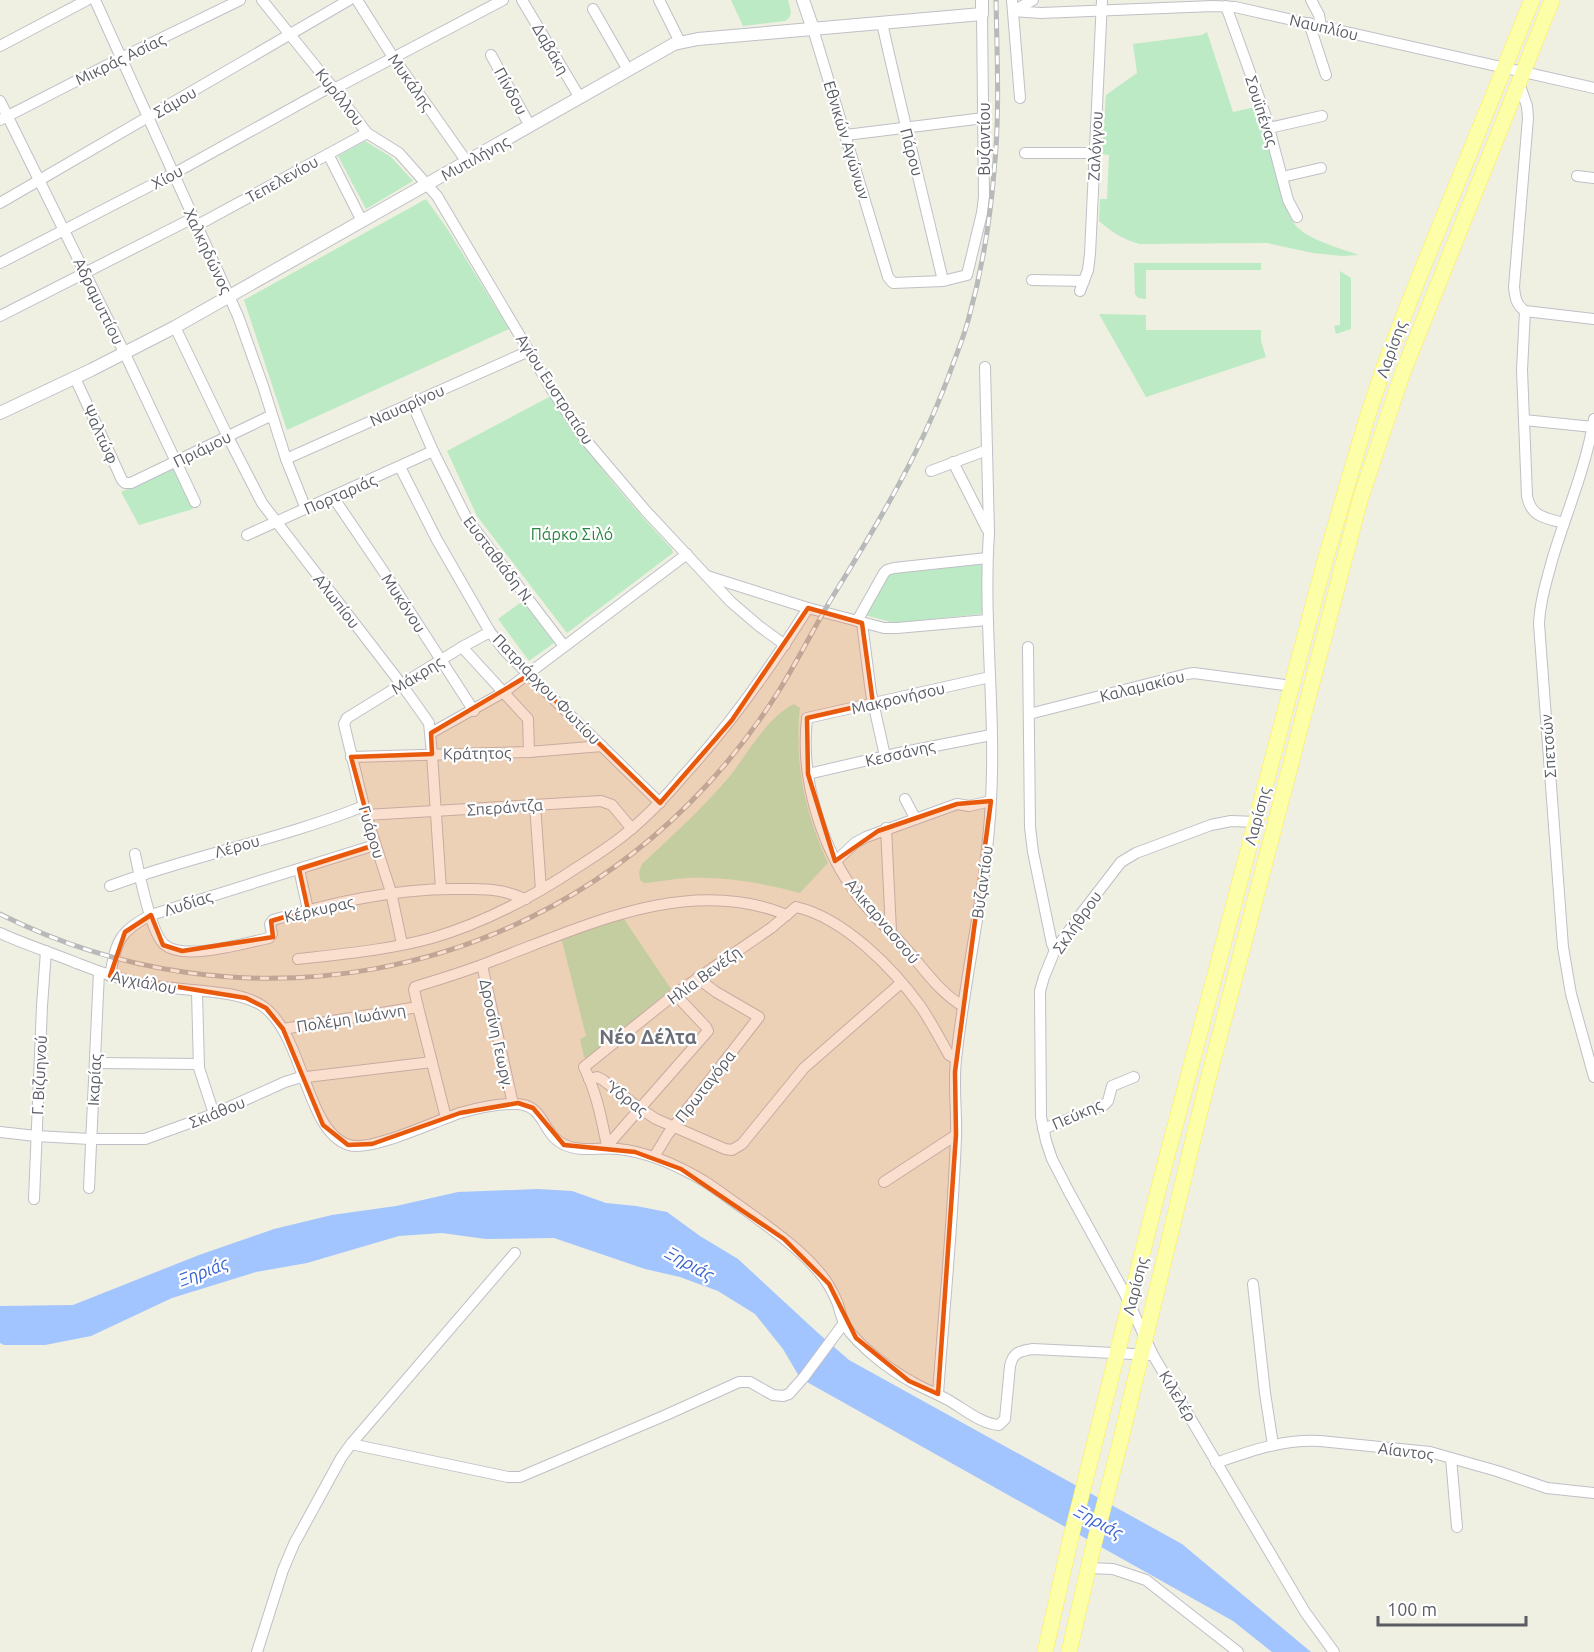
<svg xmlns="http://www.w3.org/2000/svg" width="1594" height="1652" viewBox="0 0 1594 1652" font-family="Ubuntu,sans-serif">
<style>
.green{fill:#bceac5}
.water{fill:#a2c4ff}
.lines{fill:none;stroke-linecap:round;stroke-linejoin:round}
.minor-casing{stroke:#bfc0c7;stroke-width:12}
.tertiary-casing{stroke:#bfc0c7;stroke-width:14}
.primary-casing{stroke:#fff04b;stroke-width:16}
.minor{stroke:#fff;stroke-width:10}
.tertiary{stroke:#fff;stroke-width:12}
.primary{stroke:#fcffa7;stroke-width:15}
.rail-casing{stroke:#b8b9b9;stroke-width:5}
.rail{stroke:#fff;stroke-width:3;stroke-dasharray:9;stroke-linecap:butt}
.marked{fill:#e8590c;fill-opacity:0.2;stroke:#e8590c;stroke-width:4.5;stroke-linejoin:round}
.labels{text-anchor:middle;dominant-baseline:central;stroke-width:4.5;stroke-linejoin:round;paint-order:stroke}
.street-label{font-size:16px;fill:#5b5d65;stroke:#fff}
.park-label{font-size:16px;fill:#2b8341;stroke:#fff}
.water-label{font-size:18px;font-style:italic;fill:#3864cf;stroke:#fff}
.quarter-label{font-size:20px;font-weight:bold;fill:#6b6f77;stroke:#fff}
</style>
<rect width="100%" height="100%" fill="#efefe2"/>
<g class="green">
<path d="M731 0H788C790 8 794 16 785 21L743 26Z"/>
<path d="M1207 32 1233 112 1255 107 1257 118 1261 117 1288 213C1290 217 1293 222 1296 226 1311 241 1340 248 1359 255L1342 256 1313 253 1267 243 1140 244C1123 240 1112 232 1099 221L1100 199H1107L1109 155 1102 154 1106 95 1137 73 1133 44 1202 35Z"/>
<polygon points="365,141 391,157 413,181 366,209 338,156"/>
<polygon points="426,199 448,230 509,329 287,430 244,300"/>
<polygon points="1134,263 1261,263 1261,270 1146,270 1146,299 1138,298 1135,294"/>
<polygon points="1340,271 1351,278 1351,329 1336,334 1334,326 1340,325"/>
<polygon points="1099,314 1146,315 1146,330 1261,330 1261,341 1266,357 1146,397"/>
<path d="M551 396C585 451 627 502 672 549L673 553 567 633 477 516 447 451Z"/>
<polygon points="173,468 193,509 139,525 121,492"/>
<polygon points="973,562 983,566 983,611 981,614 894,623 865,615 889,572"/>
<polygon points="523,601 554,643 529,661 498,619"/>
<path d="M794 704 800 708C794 764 805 813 828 863L800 893C763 883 724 876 687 878 672 879 658 882 644 883L640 880 639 872 642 864C672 836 703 808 730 776 748 753 767 717 794 704Z"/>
<polygon points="622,916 671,989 587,1059 584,1057 580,1039 586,1036 562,941 556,941"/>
</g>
<polygon class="water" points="538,1189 572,1191 606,1203 636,1206 667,1212 700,1236 738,1259 818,1333 849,1360 1182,1544 1311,1652 1272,1652 1233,1621 807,1382 800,1378 783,1349 755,1314 718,1291 680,1277 645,1269 554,1238 486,1239 442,1233 399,1236 307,1263 256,1272 172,1298 91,1336 45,1345 4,1345 0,1343 0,1306 73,1305 199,1255 274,1229 332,1215 396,1206 458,1192"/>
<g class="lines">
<defs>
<g id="minor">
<polyline points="95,0 238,316 263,386 286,459 306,509"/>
<polyline points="262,0 334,89 367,133 399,153 437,196 552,390 584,438 645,510 731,602 759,626 785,645"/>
<polyline points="357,0 393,57 467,162"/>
<polyline points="522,0 580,98"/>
<polyline points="659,0 680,42"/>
<polyline points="1012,0 1020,98"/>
<polyline points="1311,0 1319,15 1321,26"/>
<polyline points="1226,6 1266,117 1288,200 1297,217"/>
<polyline points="593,9 628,70"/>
<polyline points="1013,11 1041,13 1213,6 1235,7 1594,88"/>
<polyline points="1013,11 1033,0"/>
<path d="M882 23C901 109 923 195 943 281"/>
<polyline points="1309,23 1326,75"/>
<polyline points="813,29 888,277 893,283 943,281 967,275 982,213 984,197 982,14"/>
<polyline points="0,46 87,0"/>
<polyline points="491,55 530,126"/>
<path d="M1519 83 1527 106 1528 118 1514 287C1515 297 1516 305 1525 311L1594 319"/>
<polyline points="334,89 503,0"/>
<polyline points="0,101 125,354 195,502"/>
<polyline points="0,120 121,58 240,0"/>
<polyline points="1269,128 1322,116"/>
<polyline points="846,135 984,118"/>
<polyline points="1025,153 1095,153"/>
<polyline points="328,154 362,221"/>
<polyline points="1577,176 1594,178"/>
<polyline points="1282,177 1321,168"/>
<polyline points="0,203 349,0"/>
<polyline points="196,226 367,133"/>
<polyline points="0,263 173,174 332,86"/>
<polyline points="1032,280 1084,281"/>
<polyline points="1080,291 1088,270 1090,254 1102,0"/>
<path d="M1525 311 1522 370 1527 496C1531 517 1545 518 1564 523"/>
<polyline points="0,316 193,218"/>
<polyline points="175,327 228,437 262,503 402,685 429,723 432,754 441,889"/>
<polyline points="75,378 122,480 125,483 131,483 272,415"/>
<polyline points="412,403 433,451 467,519 564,646"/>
<path d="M1594 419C1586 467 1567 511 1553 557 1547 579 1540 601 1539 624L1563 947 1571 994 1594 1077"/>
<polyline points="1524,420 1593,427"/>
<polyline points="286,459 529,351"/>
<polyline points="953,462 987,529"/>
<polyline points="400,467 437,540 490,632 505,651 529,675 660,803"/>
<polyline points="931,471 987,450"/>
<polyline points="333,497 388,578 474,711"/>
<polyline points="247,535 433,451"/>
<polyline points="707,576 808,608 884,628 897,628 987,620"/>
<polyline points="857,621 884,573 887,570 894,568 987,558"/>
<polyline points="862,623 871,693 885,756"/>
<polyline points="462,647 528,719 529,752"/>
<polyline points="1028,647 1030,827 1033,852 1052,944 1055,950"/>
<polyline points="1029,714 1187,674 1194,673 1292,686"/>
<polyline points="431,733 504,692 687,554"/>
<polyline points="351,757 529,752 602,746"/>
<polyline points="808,774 894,754 991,735"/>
<polyline points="905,799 915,818"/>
<polyline points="535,805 541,890"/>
<polyline points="366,815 601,801 612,805 632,829"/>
<polyline points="1256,822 1231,821 1211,825 1136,853 1121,862 1081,914 1055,950 1044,977 1040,991 1041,1117 1046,1141 1052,1159 1069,1192 1124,1292 1153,1355 1305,1612 1334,1652"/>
<polyline points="886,828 891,931"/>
<path d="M135 854C139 872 151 935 165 945 184 961 245 943 269 938L272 934 270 924 273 920C333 903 395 888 458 889 472 889 486 888 499 891 508 892 517 896 526 899"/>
<polyline points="836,861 855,843 866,837 957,804 969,806 991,801"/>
<polyline points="299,869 308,910"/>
<path d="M110 886C194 855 282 839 364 806"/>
<path d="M0 933C24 944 49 952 74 962 92 969 109 976 127 980 138 983 151 986 163 987 191 991 241 990 264 1007 304 1037 306 1132 349 1145 371 1152 435 1121 460 1113 477 1108 496 1104 514 1104 545 1103 541 1133 563 1144 580 1153 600 1147 618 1149 649 1152 677 1165 704 1181 718 1190 731 1200 744 1209 770 1228 798 1247 819 1272 828 1282 833 1292 838 1304 840 1312 842 1320 846 1327 860 1347 890 1370 912 1382 924 1389 938 1394 950 1401 965 1410 982 1424 999 1425L1005 1419 1010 1366C1013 1352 1020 1351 1033 1349L1153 1355"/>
<polyline points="402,944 391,892 366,815 344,724 347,718 462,647 490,632"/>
<path d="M298 959C343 954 388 950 432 938 480 924 525 901 567 874 588 860 611 847 630 830 650 814 667 795 684 775 731 724 771 667 808 608"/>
<polyline points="482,965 513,1104"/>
<path d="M110 976C116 942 119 931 151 915L375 845"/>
<polyline points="197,991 199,1068 214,1114"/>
<path d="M963 1006C941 994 924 969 908 951 893 933 875 918 861 900 822 851 800 781 807 718L990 677"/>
<polyline points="283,1029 418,1007"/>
<polyline points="95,1063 199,1064"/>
<polyline points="589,1079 597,1077 603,1080 639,1108 656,1119 725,1149 732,1150 742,1144 804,1068 901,983"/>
<path d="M446 1118 418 1007 414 990 415 987C443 978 471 970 497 959 587 925 690 875 787 915"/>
<polyline points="1043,1129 1104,1105 1108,1101 1112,1086 1134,1077"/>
<polyline points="0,1132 36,1136 90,1139 145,1139 214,1114 285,1082 298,1078 432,1062"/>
<polyline points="607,1146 708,1031 706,1027 675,994"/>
<path d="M606 1148 607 1146C601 1117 597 1094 584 1067L675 994 771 928 796 907C844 918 893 968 921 1007 931 1022 940 1039 949 1055L956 1059"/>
<polyline points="654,1157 668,1134 759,1017 716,992 697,978"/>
<polyline points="884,1182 956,1135"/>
<polyline points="89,1188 99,972"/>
<polyline points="34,1199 42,1006 46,951"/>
<polyline points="1253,1284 1265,1393 1273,1445"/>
<path d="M938 1394C944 1309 953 1223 956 1137 957 1111 953 1086 956 1060 965 973 987 887 991 800 996 711 983 622 989 533L985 367"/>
<polyline points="351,1444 508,1477 520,1477 666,1415 739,1382 750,1382 773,1395 783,1396 789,1394 804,1377 844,1323"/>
<polyline points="1451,1458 1457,1527"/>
<path d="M1216 1463C1250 1451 1283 1439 1320 1441L1430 1452 1497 1471 1547 1488 1594 1493"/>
<polyline points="1088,1568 1113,1569 1146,1580 1238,1652"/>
<polyline points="257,1652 283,1570 294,1544 341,1458 351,1444 515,1253"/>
</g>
<g id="tertiary">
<polyline points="803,0 813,29"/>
<polyline points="0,413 91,370 175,327 674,44 698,39 982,14 982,0"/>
</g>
<g id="primary">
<polyline points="1045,1652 1070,1541 1161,1179 1324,564 1367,418 1384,367 1419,277 1532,0"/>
<polyline points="1069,1652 1093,1548 1121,1439 1203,1099 1360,500 1403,372 1552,0"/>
</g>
</defs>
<use href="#minor" class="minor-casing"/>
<use href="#tertiary" class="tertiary-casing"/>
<use href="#primary" class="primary-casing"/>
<use href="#minor" class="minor"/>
<use href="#tertiary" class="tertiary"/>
<use href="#primary" class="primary"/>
<defs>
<path id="rail" d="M0 914C239 1034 524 983 706 786 732 758 760 721 780 689 799 658 815 626 833 596 879 522 924 447 953 364 959 348 965 333 969 317 982 270 990 221 994 172 1000 115 997 57 996 0"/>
</defs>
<use href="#rail" class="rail-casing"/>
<use href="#rail" class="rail"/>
</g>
<path class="marked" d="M808 608 862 623 873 703 807 718 808 774 835 861 878 831 957 804 991 801 955 1072 956 1135 938 1394 909 1381 856 1338 829 1284 784 1239 681 1169 635 1152 564 1145 533 1108 518 1103 460 1113 372 1144 348 1145 323 1125 283 1029 266 1008 246 998 110 976 125 932 151 915 163 945 182 951 273 937 271 921 308 910 299 869 375 845 351 757 432 754 431 733 529 675 660 803 732 720Z"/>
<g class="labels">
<g class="street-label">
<text transform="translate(1324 27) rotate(13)">Ναυπλίου</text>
<text transform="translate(551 49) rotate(60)">Δαβάκη</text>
<text transform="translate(120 59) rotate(-26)">Μικράς Ασίας</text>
<text transform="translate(411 82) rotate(55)">Μυκάλης</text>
<text transform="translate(511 91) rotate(61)">Πίνδου</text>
<text transform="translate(340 97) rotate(52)">Κυρίλλου</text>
<text transform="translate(175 102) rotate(-30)">Σάμου</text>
<text transform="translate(1262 111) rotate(72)">Σουϊπένας</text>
<text transform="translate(984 139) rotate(-90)">Βυζαντίου</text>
<text transform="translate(847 140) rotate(73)">Εθνικών Αγώνων</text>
<text transform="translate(1095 146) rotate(-87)">Ζαλόγγου</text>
<text transform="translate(912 152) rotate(75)">Πάρου</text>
<text transform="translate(475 158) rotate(-29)">Μυτιλήνης</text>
<text transform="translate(167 177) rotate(-28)">Χίου</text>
<text transform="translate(282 179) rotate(-29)">Τεπελενίου</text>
<text transform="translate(208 251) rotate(65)">Χαλκηδώνος</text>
<text transform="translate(99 301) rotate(64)">Αδραμυττίου</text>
<text transform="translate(1391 349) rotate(-70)">Λαρίσης</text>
<text transform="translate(555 389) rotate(57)">Αγίου Ευστρατίου</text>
<text transform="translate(407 405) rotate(-24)">Ναυαρίνου</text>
<text transform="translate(101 434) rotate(65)">Ψαλτώφ</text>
<text transform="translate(202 449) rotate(-26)">Πριάμου</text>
<text transform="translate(340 494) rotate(-24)">Πορταριάς</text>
<text transform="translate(499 560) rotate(53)">Ευσταθιάδη Ν.</text>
<text transform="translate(337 601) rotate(52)">Αλωπίου</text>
<text transform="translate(404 603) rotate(57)">Μυκόνου</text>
<text transform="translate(417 675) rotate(-32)">Μάκρης</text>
<text transform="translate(1142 686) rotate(-14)">Καλαμακίου</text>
<text transform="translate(547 689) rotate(46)">Πατριάρχου Φωτίου</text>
<text transform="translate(898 698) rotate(-13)">Μακρονήσου</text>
<text transform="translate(1548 746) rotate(-94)">Σπετσών</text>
<text transform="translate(477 753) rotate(-1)">Κράτητος</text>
<text transform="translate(900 753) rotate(-13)">Κεσσάνης</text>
<text transform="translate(505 807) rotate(-4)">Σπεράντζα</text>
<text transform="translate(1257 816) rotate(-75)">Λαρίσης</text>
<text transform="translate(372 832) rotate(73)">Γυάρου</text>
<text transform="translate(237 846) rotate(-16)">Λέρου</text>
<text transform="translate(982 882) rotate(-82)">Βυζαντίου</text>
<text transform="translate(188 903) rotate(-18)">Λυδίας</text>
<text transform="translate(319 909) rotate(-13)">Κέρκυρας</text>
<text transform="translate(883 921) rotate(50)">Αλικαρνασσού</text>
<text transform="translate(1077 922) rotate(-55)">Σκλήθρου</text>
<text transform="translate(704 975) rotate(-36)">Ηλία Βενέζη</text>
<text transform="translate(144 982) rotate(11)">Αγχιάλου</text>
<text transform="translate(351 1018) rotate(-9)">Πολέμη Ιωάννη</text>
<text transform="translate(497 1034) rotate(78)">Δροσίνη Γεωργ.</text>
<text transform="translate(39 1075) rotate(-87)">Γ. Βιζυηνού</text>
<text transform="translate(94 1080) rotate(-87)">Ικαρίας</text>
<text transform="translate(705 1086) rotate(-52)">Πρωταγόρα</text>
<text transform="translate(627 1098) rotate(37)">Ύδρας</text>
<text transform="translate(217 1112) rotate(-22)">Σκιάθου</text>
<text transform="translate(1077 1114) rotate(-24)">Πεύκης</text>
<text transform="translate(1135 1286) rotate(-76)">Λαρίσης</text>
<text transform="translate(1178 1396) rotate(59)">Κιλελέρ</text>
<text transform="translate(1406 1451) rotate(7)">Αίαντος</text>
</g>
<g class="park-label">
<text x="572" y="534">Πάρκο Σιλό</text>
</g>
<g class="water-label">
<text transform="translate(690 1263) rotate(29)">Ξηριάς</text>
<text transform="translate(203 1271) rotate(-21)">Ξηριάς</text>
<text transform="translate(1099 1521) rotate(29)">Ξηριάς</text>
</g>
<g class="quarter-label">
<text x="648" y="1036">Νέο Δέλτα</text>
</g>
</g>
<path d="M1378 1616v9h148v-9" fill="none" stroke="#5b5d65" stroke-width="3"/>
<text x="1387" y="1616" font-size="18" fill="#5b5d65" stroke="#ffffff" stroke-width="4.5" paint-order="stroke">100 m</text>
</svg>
